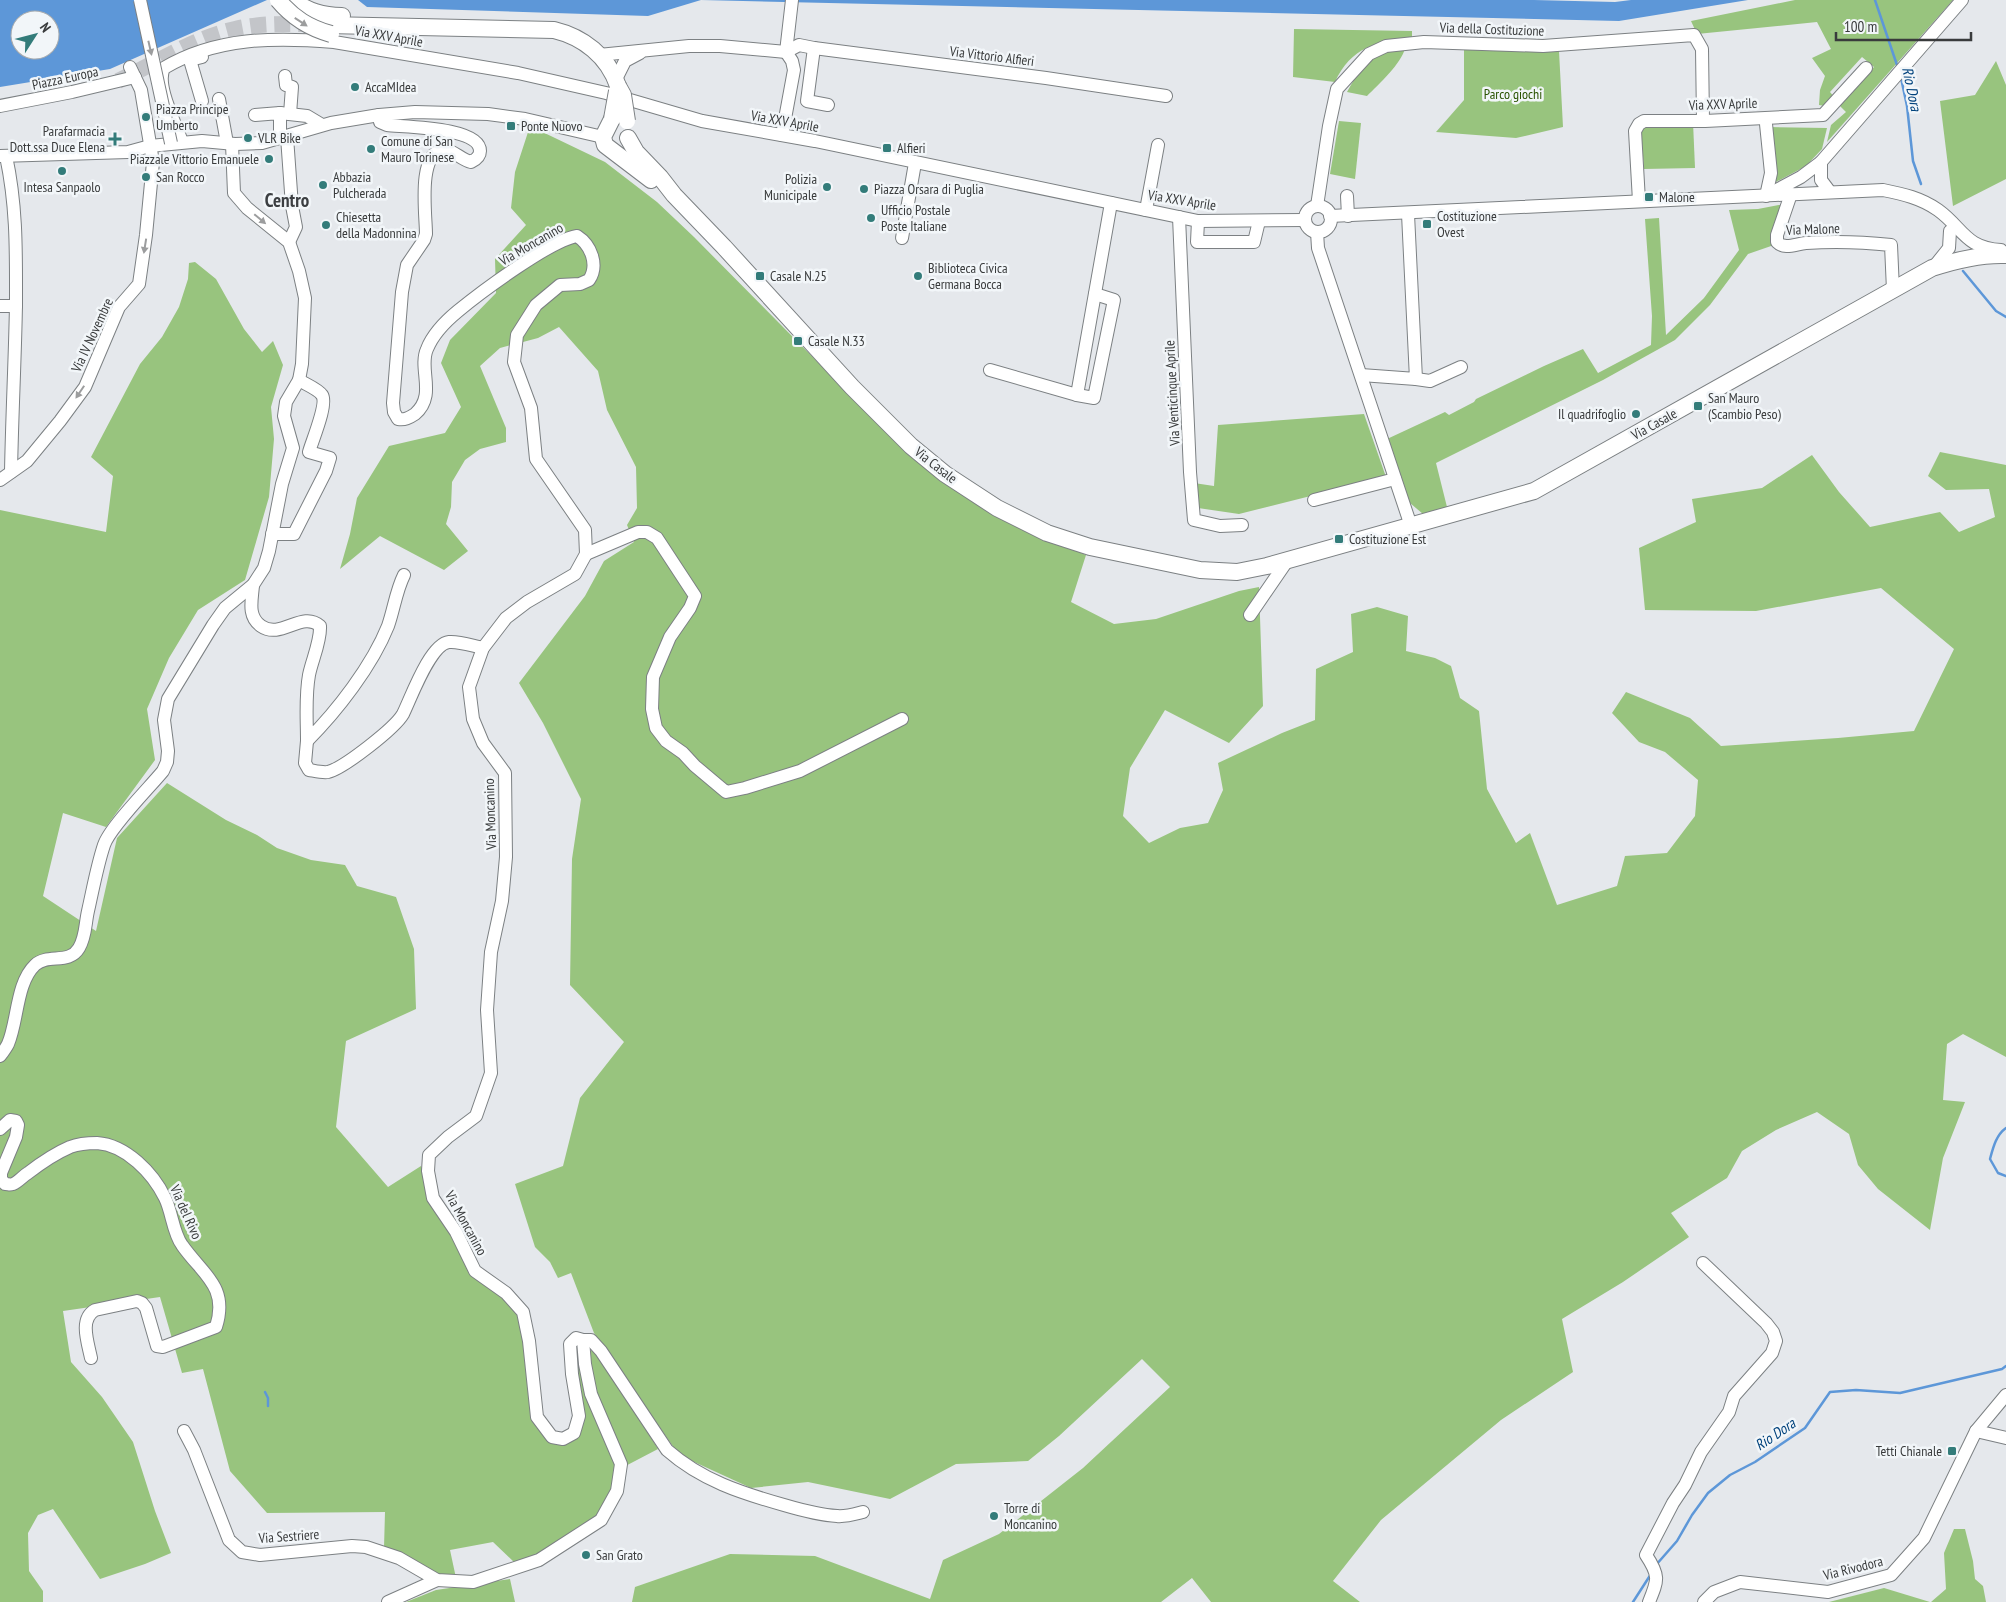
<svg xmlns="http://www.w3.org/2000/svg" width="2006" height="1602" viewBox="0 0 2006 1602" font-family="'PT Sans Narrow',sans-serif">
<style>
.green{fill:#98c47e}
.water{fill:#5d97d8;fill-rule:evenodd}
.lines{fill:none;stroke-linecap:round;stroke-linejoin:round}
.stream{stroke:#5d97d8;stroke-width:2.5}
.major-tunnel{stroke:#c3c5c9;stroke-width:16;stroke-dasharray:16 8;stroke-linecap:butt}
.minor-casing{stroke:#7c8083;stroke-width:14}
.major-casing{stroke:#7c8083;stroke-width:18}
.minor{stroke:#fff;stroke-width:12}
.major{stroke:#fff;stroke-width:16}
.minor-bridge-casing{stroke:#7c8083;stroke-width:14;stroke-linecap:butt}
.major-bridge-casing{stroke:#7c8083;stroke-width:18;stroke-linecap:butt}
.minor-bridge{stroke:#fff;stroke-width:12}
.major-bridge{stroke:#fff;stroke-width:16}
.oneway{fill:#9c9d9e}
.poi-dot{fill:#337c7a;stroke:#f2f6f9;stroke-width:2}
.labels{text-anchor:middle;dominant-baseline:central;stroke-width:5;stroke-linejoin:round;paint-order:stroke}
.street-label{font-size:14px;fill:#393b3c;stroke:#f2f6f9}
.poi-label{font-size:14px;fill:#393b3c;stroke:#f2f6f9;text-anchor:start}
.park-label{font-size:14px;fill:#295300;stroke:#f2f6f9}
.water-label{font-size:15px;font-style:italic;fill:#00427c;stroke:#f2f6f9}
.district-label{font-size:19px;font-weight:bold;fill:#3c3f42;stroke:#f2f6f9}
</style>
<rect width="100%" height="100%" fill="#e5e8ec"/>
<g class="green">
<polygon points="1795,0 1953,0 1827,142 1831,125 1846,112 1840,106 1841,102 1874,67 1862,57 1830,92 1835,98 1825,106 1819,105 1820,90 1825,76 1812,58 1831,49 1817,22 1697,34 1691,21"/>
<path d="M1294 29 1412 31V38C1377 41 1351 47 1335 82L1293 77Z"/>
<path d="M1405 48C1402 63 1378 85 1367 96L1347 92C1363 64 1370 52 1405 48Z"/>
<polygon points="1464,49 1559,51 1563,127 1516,138 1436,132 1464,100"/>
<polygon points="1996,61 2006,85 2006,179 1953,206 1940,101 1975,95"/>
<polygon points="1339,121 1361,123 1355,179 1330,174"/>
<polygon points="1693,122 1695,168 1644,169 1641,131 1647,124"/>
<polygon points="530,126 605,162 657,202 694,237 864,409 1045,538 1086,555 1071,602 1114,624 1156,619 1239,591 1259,587 1263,706 1229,743 1165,710 1130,768 1123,816 1149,843 1180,828 1208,823 1223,790 1218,763 1282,733 1315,720 1316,669 1353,652 1351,614 1377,607 1408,616 1406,651 1435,658 1451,666 1460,698 1479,711 1487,789 1516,843 1530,833 1557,905 1617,886 1625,856 1667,853 1695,816 1698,780 1665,752 1639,742 1612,713 1626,692 1690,718 1721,746 1838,738 1914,731 1954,649 1881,588 1756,611 1645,610 1639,548 1696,522 1692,499 1762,488 1812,455 1839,492 1870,527 1940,512 1959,532 1995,517 1989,489 1946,490 1928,476 1940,452 2006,465 2006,1057 1963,1034 1947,1044 1943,1100 1965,1102 1943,1158 1930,1230 1878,1189 1858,1165 1849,1134 1817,1112 1776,1130 1742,1151 1727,1178 1671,1213 1689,1237 1623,1282 1562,1319 1573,1372 1501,1420 1381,1520 1333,1581 1360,1602 1211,1602 1192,1578 1161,1602 632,1602 635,1587 730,1554 815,1556 930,1599 943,1560 999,1534 1083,1468 1170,1387 1142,1359 1059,1436 1028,1461 956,1464 890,1499 808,1482 751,1488 679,1455 594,1333 571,1273 558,1278 550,1262 535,1247 515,1184 563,1166 580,1098 624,1042 570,985 572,859 581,799 543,723 519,683 585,596 604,561 634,542 627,525 637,508 636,467 607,410 598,371 559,327 538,338 500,348 480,366 506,428 506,442 480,449 465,460 452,482 451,507 446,524 468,551 444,570 380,536 340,569 350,534 357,498 389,446 445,433 461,407 441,363 450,340 496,293 495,259 526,225 511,208 515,172"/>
<polygon points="1770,127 1827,128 1822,149 1806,166 1774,183"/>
<polygon points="1784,204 1774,245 1748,254 1710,305 1675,340 1603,380 1436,463 1447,507 1423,514 1410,503 1387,439 1445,412 1449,415 1474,402 1476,399 1544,366 1583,349 1598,373 1651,345 1652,316 1645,219 1659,218 1666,335 1704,298 1739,250 1729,210 1758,209"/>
<polygon points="195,262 216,279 244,329 262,352 273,341 283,365 271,407 274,439 269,497 245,580 198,610 169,658 147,709 155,760 106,827 63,813 43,896 96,931 117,838 167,783 226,820 257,835 277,848 311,860 345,865 357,886 396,897 414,949 416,1009 346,1041 336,1127 388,1187 421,1166 431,1199 473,1273 520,1314 534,1418 563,1443 581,1418 577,1353 597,1350 658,1449 614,1472 612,1490 599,1517 538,1558 515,1563 493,1542 450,1550 456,1578 438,1577 384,1548 385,1512 267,1513 230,1471 203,1369 182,1373 160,1297 63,1311 71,1362 102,1397 133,1442 155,1511 171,1553 145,1564 100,1579 53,1509 38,1515 28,1533 29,1571 43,1591 43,1602 0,1602 0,510 106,532 113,476 91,457 140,364 162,337 179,307 188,279 189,263"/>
<polygon points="1364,414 1386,477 1239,514 1198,508 1194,483 1214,486 1218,425"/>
<polygon points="1954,1529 1965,1529 1973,1561 1975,1579 1983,1586 1986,1602 1931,1602 1946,1589 1944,1553"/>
<polygon points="510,1579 515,1602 406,1602 436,1590"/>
<polygon points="1884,1588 1930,1602 1829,1602"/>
</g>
<g class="water">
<path d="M0 0H267L110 69 0 87ZM20 20H50V50H20Z"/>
<polygon points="358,0 701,0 648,16 367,7"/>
<polygon points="701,0 1534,0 1615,2 1631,0 1748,0 1619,21"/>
</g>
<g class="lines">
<g class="stream">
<polyline points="1875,0 1898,68"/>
<polyline points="1901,78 1907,106 1913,161 1921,184"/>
<polyline points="1963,271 1996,311 2006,317"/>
<path d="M2006 1128C1996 1135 1993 1148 1990 1159L1998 1173 2006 1176"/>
<polyline points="265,1392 268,1398 268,1406"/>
<polyline points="1656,1565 1677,1541 1692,1515 1708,1493 1730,1475 1755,1462 1805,1428 1830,1392 1856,1390 1900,1393 2002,1369 2006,1366"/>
<polyline points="1633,1602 1651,1574"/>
</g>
<path class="major-tunnel" d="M118 81C156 63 194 38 235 29 260 23 286 24 312 24"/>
<defs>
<g id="minor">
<polyline points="814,48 807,101 828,105"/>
<polyline points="599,55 689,46 720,46 786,52 799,45 814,48 1046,78 1166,96"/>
<polyline points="202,57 190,60 202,101"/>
<polyline points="285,76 286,85 292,87 290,114"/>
<polyline points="616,79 625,61 640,53"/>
<polyline points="219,99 227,143"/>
<polyline points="0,106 72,92 135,77"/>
<polyline points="280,113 307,116 322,125"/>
<polyline points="255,115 280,113 280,138"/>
<polyline points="1766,124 1771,173 1766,196"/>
<polyline points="782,135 794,70 792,61 786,52 792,0"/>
<polyline points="287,137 292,206 296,227 289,242"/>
<path d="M182 142C176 124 155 85 164 68 216 37 275 37 334 42L518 73 606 93 702 121 815 141 1198 221 1305 220"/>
<polyline points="0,156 128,152 150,146 202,141 235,144 262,143 331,123 379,115 415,112 488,114 525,119 603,137"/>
<path d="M6 156C17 207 16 253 16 304 15 360 12 416 11 472"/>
<polyline points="1821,162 1821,180 1830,192"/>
<polyline points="1771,193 1801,177 1821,162 1962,0"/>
<path d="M1791 194 1777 235V242C1785 250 1795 244 1806 243 1834 241 1863 242 1891 245L1893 290"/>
<polyline points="1347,196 1348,216"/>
<polyline points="1639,201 1635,131 1639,124 1644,121 1705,121 1823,115 1866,68"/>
<polyline points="1317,206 1329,126 1337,89 1369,54 1386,46 1424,42 1543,46 1694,35 1702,49 1703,121"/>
<circle cx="1318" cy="219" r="13"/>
<polyline points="1146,210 1158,145"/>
<path d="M1330 216 1883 190C1903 194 1921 198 1938 210 1963 228 1965 248 2001 250"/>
<polyline points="1179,217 1190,472 1194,520 1220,526 1242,525"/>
<polyline points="1198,221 1197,242 1254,242 1259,221"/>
<polyline points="1317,232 1318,248 1411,526"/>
<polyline points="902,238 915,163"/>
<polyline points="1933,268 1949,248 1950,231"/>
<polyline points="0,306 16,306"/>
<polyline points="990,370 1077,395 1111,203"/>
<polyline points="1361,375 1416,379 1408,214"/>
<polyline points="1416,379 1430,381 1461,367"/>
<polyline points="1077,395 1094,398 1114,300 1095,294"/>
<polyline points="0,480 27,461 60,421 85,387 119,307 139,284 146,235 153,162 141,90 130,67"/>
<polyline points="1314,500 1395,479"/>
<path d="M272 534H294L326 471 330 458 309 452C312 441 328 404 322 395 318 389 305 384 299 380"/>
<polyline points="586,554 638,532 647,532 657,538 695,596 690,608 670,637 653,677 652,709 656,728 666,741 683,753 695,766 726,792 745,788 800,771 902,719"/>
<path d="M253 585C252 600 247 616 261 626 281 640 302 610 320 626 321 641 312 660 309 675 305 697 307 719 307 741 337 711 372 666 388 626 394 609 396 591 404 575"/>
<polyline points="1250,615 1287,561"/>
<path d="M307 741 305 763 309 770C315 771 323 773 328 772 344 768 395 728 403 714 411 698 430 644 449 642 459 641 473 646 483 648"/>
<path d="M0 1056C3 1052 6 1048 8 1044 18 1021 16 983 35 965 48 953 69 965 79 948 86 936 85 924 88 911 93 889 97 866 104 845 110 827 150 787 163 771L167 762 168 751 164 720 168 699 213 625 225 608 253 585 264 568 269 551 282 484 293 448 284 416 286 402 299 380 302 364 305 298 299 271 289 242 247 208 234 193 232 144"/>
<path d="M0 1129 10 1120 16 1121 18 1125 16 1137 1 1173V1179L5 1184C9 1184 9 1185 13 1184 18 1182 23 1176 28 1173 41 1163 56 1153 70 1147 78 1144 88 1143 97 1143 126 1145 153 1173 165 1198 172 1212 173 1233 182 1245 202 1274 229 1286 216 1327L163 1347 157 1346 146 1308 142 1303 137 1301 95 1310C79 1319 88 1343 91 1358"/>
<path d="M583 1340H591L601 1351 667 1450C701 1480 741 1493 784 1505 801 1510 819 1515 837 1516 845 1517 855 1514 863 1512"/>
<path d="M184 1431 194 1450 229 1540 242 1552 260 1555 352 1546 366 1547 399 1558 437 1580 473 1582 539 1560 601 1520 617 1491 621 1464 591 1394 585 1364 583 1340 576 1338 570 1344 572 1374 579 1416 574 1433 563 1439 552 1437 537 1417 529 1341 523 1312 506 1293 475 1271 456 1232 433 1198 428 1171 429 1155 448 1137 476 1116 491 1073 487 1010 491 952 502 901 506 857 505 773 483 743 473 719 469 687 483 648 506 618 527 602 575 574 586 554 585 530 536 459 531 408 514 362 517 335 536 305 560 285 580 284 589 280C599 265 591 245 577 236 551 240 481 292 458 311 447 320 433 334 427 349 418 369 437 395 415 414 409 418 405 420 398 419L394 412 393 403 402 292 407 265 424 240 426 234C426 215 417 153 443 150 453 149 461 160 471 162 475 160 480 156 480 151 480 127 405 127 387 125L380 122 379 115"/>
<polyline points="1976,1431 2006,1438"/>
<polyline points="388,1602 437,1580"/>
<path d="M1649 1602C1658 1580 1660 1576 1646 1555L1673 1503 1685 1485 1701 1452 1729 1412 1734 1396 1772 1353 1776 1341 1773 1332 1766 1323 1703 1263"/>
<polyline points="1704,1602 1714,1592 1740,1582 1828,1592 1891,1575 1924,1538 1976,1431 2006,1395"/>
</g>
<g id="major">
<path d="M292 0C308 11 322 16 342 16"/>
<path d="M327 25 554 30C583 37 608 56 618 86"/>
<polyline points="612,119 603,137 605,145 651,180"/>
<path d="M628 138 636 152 660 177 674 195 724 247 852 387 911 446 945 474 997 508 1047 533 1090 547 1200 570 1237 572 1267 566 1534 491 1932 268C1956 260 1980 254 2006 255"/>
</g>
</defs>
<use href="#minor" class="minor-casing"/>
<use href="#major" class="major-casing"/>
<use href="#minor" class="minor"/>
<use href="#major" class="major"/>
<defs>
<polyline id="minor-bridge" points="140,0 171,143"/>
<g id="major-bridge">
<path d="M278 0C293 18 309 28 331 34"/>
<polyline points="618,86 623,95 627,121"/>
<polyline points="612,119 617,91"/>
</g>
</defs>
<use href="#minor-bridge" class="minor-bridge-casing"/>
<use href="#major-bridge" class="major-bridge-casing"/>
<use href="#minor-bridge" class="minor-bridge"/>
<use href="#major-bridge" class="major-bridge"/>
</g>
<defs><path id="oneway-solid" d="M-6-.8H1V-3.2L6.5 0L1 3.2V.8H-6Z" transform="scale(1.25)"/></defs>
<g class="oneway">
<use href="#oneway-solid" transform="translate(301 22) rotate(33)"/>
<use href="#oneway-solid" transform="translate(150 48) rotate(77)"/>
<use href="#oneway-solid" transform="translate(260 219) rotate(40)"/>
<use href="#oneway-solid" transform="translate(145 246) rotate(99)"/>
<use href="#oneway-solid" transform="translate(80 392) rotate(124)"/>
</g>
<g class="poi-dot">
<circle cx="355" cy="87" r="5"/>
<circle cx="146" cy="117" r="5"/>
<rect x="506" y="121" width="10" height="10" rx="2.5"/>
<circle cx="248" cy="138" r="5"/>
<path d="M112.5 131.5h5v5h5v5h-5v5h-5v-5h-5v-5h5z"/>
<rect x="882" y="143" width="10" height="10" rx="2.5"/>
<circle cx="371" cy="149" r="5"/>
<circle cx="269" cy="159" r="5"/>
<circle cx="62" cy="171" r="5"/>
<circle cx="146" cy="177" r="5"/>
<circle cx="323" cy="185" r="5"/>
<circle cx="827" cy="187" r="5"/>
<circle cx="864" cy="189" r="5"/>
<rect x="1644" y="192" width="10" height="10" rx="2.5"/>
<circle cx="871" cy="218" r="5"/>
<rect x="1422" y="219" width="10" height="10" rx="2.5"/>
<circle cx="326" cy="225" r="5"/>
<rect x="755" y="271" width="10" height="10" rx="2.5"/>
<circle cx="918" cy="276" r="5"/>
<rect x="793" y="336" width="10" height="10" rx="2.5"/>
<rect x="1693" y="401" width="10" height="10" rx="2.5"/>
<circle cx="1636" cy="414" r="5"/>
<rect x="1334" y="534" width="10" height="10" rx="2.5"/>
<rect x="1947" y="1446" width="10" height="10" rx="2.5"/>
<circle cx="994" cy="1516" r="5"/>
<circle cx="586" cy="1555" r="5"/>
</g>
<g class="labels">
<g class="street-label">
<text transform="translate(1492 29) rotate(2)">Via della Costituzione</text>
<text transform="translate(389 36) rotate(10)">Via XXV Aprile</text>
<text transform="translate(992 56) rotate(7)">Via Vittorio Alfieri</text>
<text transform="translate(65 78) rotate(-12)">Piazza Europa</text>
<text transform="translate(1723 104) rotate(-2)">Via XXV Aprile</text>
<text transform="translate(785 121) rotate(10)">Via XXV Aprile</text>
<text transform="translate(1182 200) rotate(9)">Via XXV Aprile</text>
<text transform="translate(1813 229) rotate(-2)">Via Malone</text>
<text transform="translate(531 244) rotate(-30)">Via Moncanino</text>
<text transform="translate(92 335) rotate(-65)">Via IV Novembre</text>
<text transform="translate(1172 393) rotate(-93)">Via Venticinque Aprile</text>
<text transform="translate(1654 424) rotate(-29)">Via Casale</text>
<text transform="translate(936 465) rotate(38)">Via Casale</text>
<text transform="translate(490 814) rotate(-92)">Via Moncanino</text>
<text transform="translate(186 1212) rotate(66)">Via del Rivo</text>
<text transform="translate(466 1223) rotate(61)">Via Moncanino</text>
<text transform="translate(289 1536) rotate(-4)">Via Sestriere</text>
<text transform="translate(1853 1568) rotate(-14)">Via Rivodora</text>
</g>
<g class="poi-label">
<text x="365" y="87">AccaMIdea</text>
<text x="156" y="109">Piazza Principe<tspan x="156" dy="16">Umberto</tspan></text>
<text x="521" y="126">Ponte Nuovo</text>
<text x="105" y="131" text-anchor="end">Parafarmacia<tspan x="105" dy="16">Dott.ssa Duce Elena</tspan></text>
<text x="258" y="138">VLR Bike</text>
<text x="381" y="141">Comune di San<tspan x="381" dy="16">Mauro Torinese</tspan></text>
<text x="897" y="148">Alfieri</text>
<text x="259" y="159" text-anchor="end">Piazzale Vittorio Emanuele</text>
<text x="156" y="177">San Rocco</text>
<text x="333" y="177">Abbazia<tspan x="333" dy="16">Pulcherada</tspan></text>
<text x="817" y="179" text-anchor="end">Polizia<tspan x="817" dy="16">Municipale</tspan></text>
<text x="62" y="187" text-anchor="middle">Intesa Sanpaolo</text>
<text x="874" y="189">Piazza Orsara di Puglia</text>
<text x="1659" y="197">Malone</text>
<text x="881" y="210">Ufficio Postale<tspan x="881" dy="16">Poste Italiane</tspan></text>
<text x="1437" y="216">Costituzione<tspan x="1437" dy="16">Ovest</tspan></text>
<text x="336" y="217">Chiesetta<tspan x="336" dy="16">della Madonnina</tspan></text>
<text x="928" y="268">Biblioteca Civica<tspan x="928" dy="16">Germana Bocca</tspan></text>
<text x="770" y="276">Casale N.25</text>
<text x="808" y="341">Casale N.33</text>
<text x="1708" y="398">San Mauro<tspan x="1708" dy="16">(Scambio Peso)</tspan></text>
<text x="1626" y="414" text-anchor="end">Il quadrifoglio</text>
<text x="1349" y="539">Costituzione Est</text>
<text x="1942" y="1451" text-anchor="end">Tetti Chianale</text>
<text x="1004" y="1508">Torre di<tspan x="1004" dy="16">Moncanino</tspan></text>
<text x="596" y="1555">San Grato</text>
</g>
<g class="park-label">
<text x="1513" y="94">Parco giochi</text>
</g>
<g class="water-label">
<text transform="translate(1912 89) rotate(78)">Rio Dora</text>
<text transform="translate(1775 1434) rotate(-34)">Rio Dora</text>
</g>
<g class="district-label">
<text x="287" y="200">Centro</text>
</g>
</g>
<g transform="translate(35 35) rotate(54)"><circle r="24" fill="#f2f6f9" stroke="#a8abad"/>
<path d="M0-4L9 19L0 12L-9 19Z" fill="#337c7a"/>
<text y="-8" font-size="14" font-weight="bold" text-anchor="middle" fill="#393b3c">N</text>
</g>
<path d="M1836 32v8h135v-8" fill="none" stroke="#393b3c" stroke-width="2.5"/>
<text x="1844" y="32" font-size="15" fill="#393b3c" stroke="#f2f6f9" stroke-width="4" paint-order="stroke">100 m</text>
</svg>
